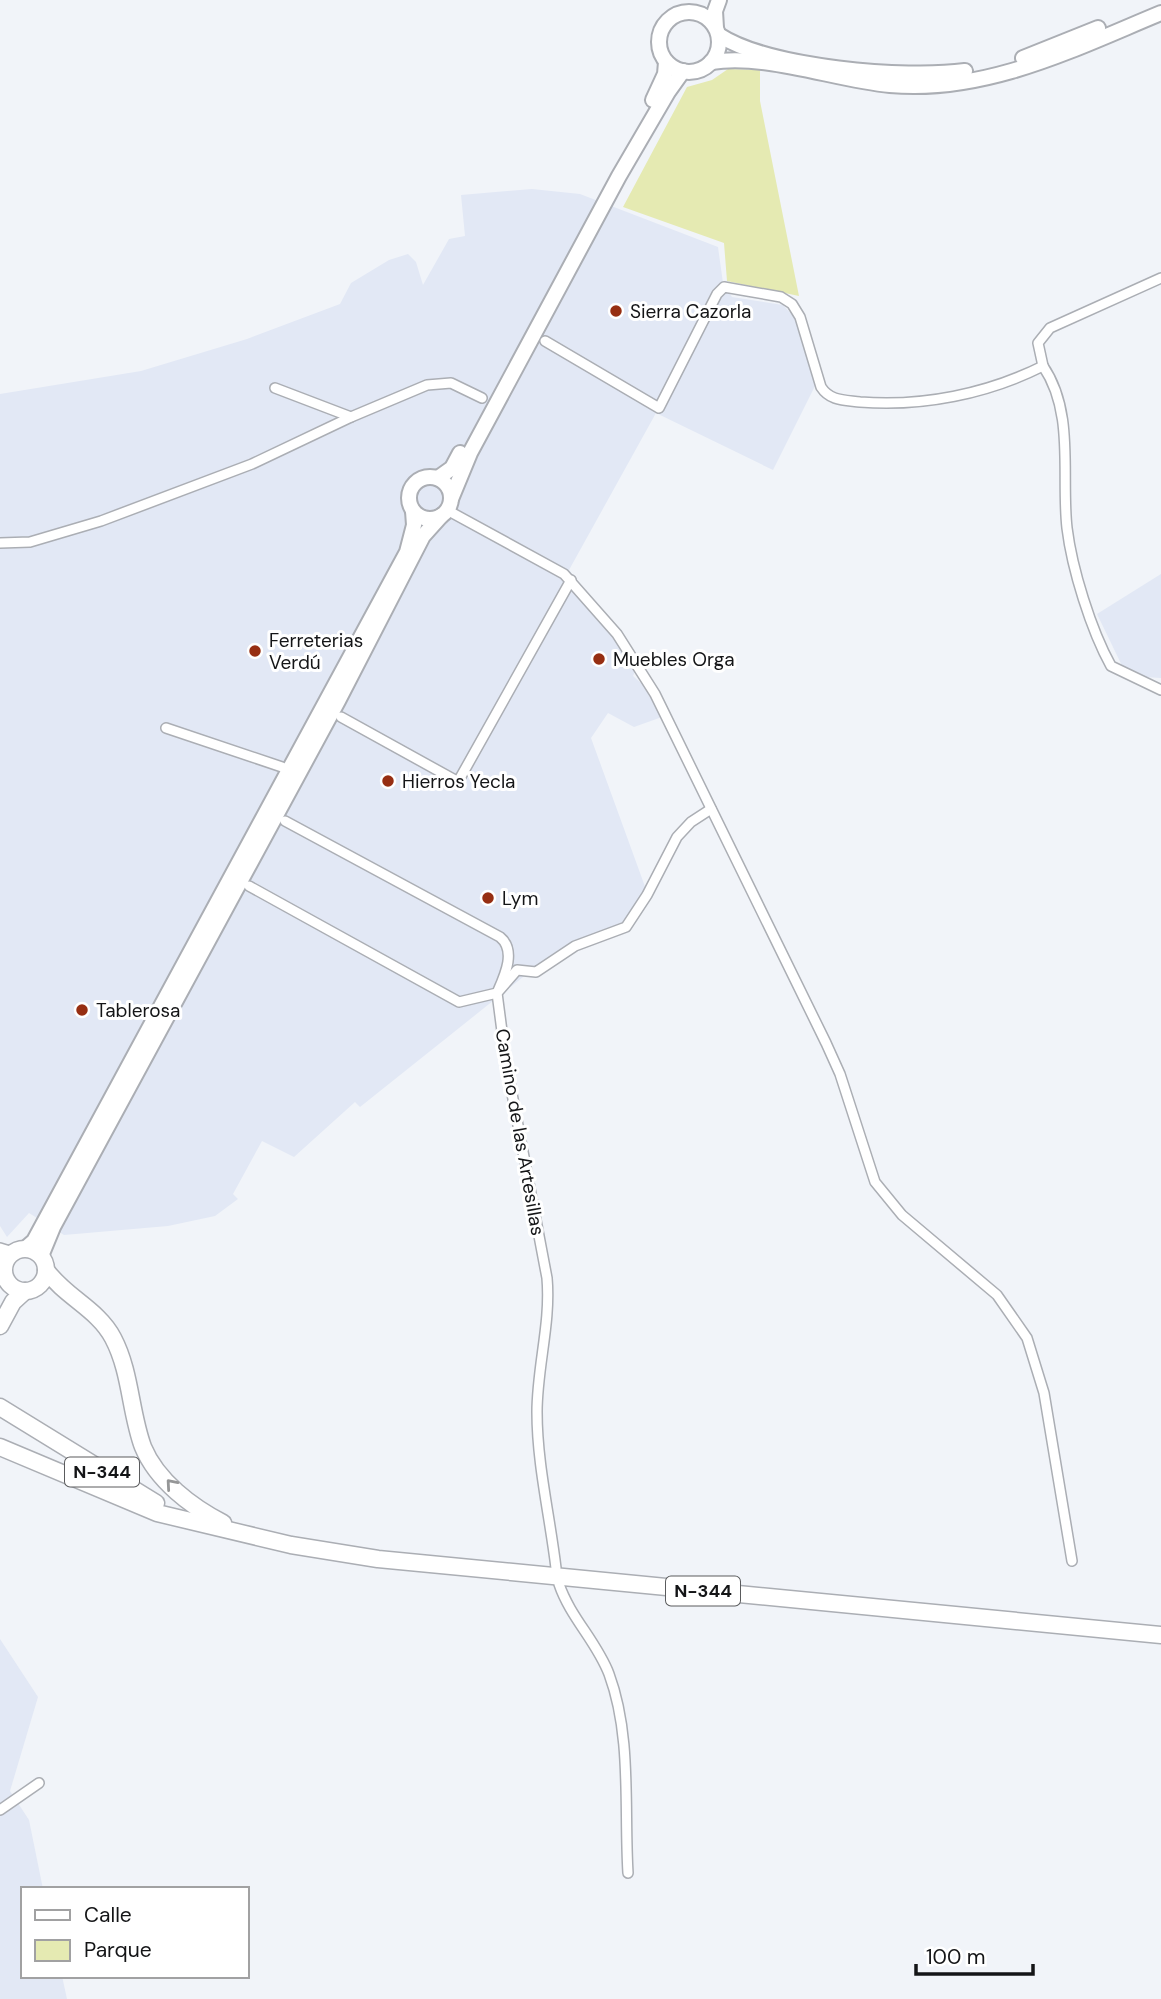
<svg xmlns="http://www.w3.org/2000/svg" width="1161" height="1999" viewBox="0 0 1161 1999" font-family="'DM Sans',sans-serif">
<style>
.built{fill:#e2e8f5}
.green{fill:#e5eab2}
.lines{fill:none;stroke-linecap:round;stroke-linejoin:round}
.street-casing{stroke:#abaeb4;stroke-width:12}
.primary-casing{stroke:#abaeb4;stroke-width:18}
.highway-casing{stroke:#abaeb4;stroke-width:19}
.street{stroke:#fff;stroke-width:9}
.primary{stroke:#fff;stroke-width:14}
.highway{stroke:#fff;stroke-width:16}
.oneway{stroke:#959697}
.poi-dot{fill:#962e12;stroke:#fff;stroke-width:2.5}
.labels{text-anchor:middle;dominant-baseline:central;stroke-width:6;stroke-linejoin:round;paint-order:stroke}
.shield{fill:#fff;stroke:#5a5b5d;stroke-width:2}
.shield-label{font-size:18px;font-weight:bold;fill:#141517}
.poi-label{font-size:19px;fill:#141517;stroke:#fff;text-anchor:start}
.street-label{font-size:19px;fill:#141517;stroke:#fff}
</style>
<rect width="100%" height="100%" fill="#f1f4f9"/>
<g class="built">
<polygon points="532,189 580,194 718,247 723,283 732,297 783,305 796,319 815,386 773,470 656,413 569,570 615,628 636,669 633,676 649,690 662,717 634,727 608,713 591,738 647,892 620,928 575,941 523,977 360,1107 355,1102 294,1157 262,1141 233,1194 238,1199 215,1216 168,1226 64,1235 29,1213 7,1237 0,1226 0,394 141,371 247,339 340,304 351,283 389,260 408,254 416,262 423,285 449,239 465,236 461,195"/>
<polygon points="1161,574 1161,678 1127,676 1097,614"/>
<polygon points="0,1639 38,1697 10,1791 29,1820 43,1889 23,1889 23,1976 62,1976 67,1999 0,1999"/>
</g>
<polygon class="green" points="728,69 760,70 760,101 799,296 727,281 724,243 623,207 687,87 712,80"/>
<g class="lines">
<defs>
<g id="street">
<path d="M545 341 659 408 717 294 724 287 781 297 792 304 800 317 821 387C830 401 844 400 860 402 922 407 987 394 1043 366L1038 343 1050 328 1161 278"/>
<path d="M1043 366C1075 413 1061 475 1067 528 1072 569 1091 630 1111 666L1161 690"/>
<polyline points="275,388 351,417"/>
<polyline points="447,510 564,574 617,634 655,694 826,1043 840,1074 875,1182 902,1215 997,1295 1027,1338 1044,1393 1072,1561"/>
<polyline points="0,543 30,542 101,521 252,464 351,417 427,385 451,383 482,398"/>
<polyline points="341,717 455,780 459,780 571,580"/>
<polyline points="166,728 282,767"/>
<path d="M249 886 459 1002 497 993C504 977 517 951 500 937L285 821"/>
<polyline points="0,1248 13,1252"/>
<polyline points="0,1254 4,1263"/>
<path d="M556 1568C550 1517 537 1464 537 1412 537 1367 551 1323 547 1278L506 1062 497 993 517 970 536 972 575 946 626 927 647 895 677 837 691 822 711 809"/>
<path d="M559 1584C570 1617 597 1642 609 1674 632 1736 624 1808 628 1873"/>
<polyline points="0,1810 39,1783"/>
</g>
<g id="primary">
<circle cx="689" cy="42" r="30"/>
<polyline points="716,28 715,11 719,0"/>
<path d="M719 35C769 68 906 79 965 71"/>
<polyline points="1023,58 1098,28"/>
<path d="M711 62C766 53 835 80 890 85 986 94 1076 48 1161 13"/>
<polyline points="653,100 665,74 666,62"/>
<circle cx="430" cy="498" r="21"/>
<polyline points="438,478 452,468 460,453"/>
<polyline points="451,499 470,453 619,176 668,92 683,71"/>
<polyline points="26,1248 34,1241 407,552 414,525 413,511"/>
<polyline points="41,1256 53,1227 338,701 423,536 441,516"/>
</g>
<g id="highway">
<circle cx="25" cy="1270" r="21"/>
<path d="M46 1270C65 1297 98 1309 113 1338 131 1372 130 1412 143 1447 157 1481 192 1507 223 1523"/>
<polyline points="0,1326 13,1302 25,1291"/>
<polyline points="0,1407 156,1503"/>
<polyline points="0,1447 157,1513 291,1545 378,1559 1161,1635"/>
</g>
</defs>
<use href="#street" class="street-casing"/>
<use href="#primary" class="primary-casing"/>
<use href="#highway" class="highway-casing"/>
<use href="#street" class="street"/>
<use href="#primary" class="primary"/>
<use href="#highway" class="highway"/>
</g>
<defs><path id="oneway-chevron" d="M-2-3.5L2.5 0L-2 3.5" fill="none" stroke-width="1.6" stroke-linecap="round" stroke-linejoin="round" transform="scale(1.75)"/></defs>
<use class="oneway" href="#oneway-chevron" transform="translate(171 1484) rotate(-131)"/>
<g class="poi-dot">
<circle cx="616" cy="311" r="7"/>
<circle cx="255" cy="651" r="7"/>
<circle cx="599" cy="659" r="7"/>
<circle cx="388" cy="781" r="7"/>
<circle cx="488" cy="898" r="7"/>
<circle cx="82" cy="1010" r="7"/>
</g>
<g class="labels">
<g class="shield">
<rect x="65" y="1457.5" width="74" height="29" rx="5"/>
<rect x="666" y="1576.5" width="74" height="29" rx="5"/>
</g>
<g class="shield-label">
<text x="102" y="1472">N-344</text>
<text x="703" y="1591">N-344</text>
</g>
<g class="poi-label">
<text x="630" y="311">Sierra Cazorla</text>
<text x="269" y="640">Ferreterias<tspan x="269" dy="22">Verdú</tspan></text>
<text x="613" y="659">Muebles Orga</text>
<text x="402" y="781">Hierros Yecla</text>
<text x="502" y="898">Lym</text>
<text x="96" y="1010">Tablerosa</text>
</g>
<g class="street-label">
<text transform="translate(520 1132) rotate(80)">Camino de las Artesillas</text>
</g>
</g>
<rect x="21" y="1887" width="228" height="91" fill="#ffffff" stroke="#a1a1a2" stroke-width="2"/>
<rect x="35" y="1910" width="35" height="10" fill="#ffffff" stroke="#a1a1a2" stroke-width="2"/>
<text x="84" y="1922" font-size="21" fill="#141517">Calle</text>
<rect x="35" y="1940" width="35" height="21" fill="#e5eab2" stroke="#a1a1a2" stroke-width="2"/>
<text x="84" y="1957" font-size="21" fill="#141517">Parque</text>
<path d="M916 1964v10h117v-10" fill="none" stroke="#141517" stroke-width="3.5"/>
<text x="926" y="1964" font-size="21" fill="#141517" stroke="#ffffff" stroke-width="5" paint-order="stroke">100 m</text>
</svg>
